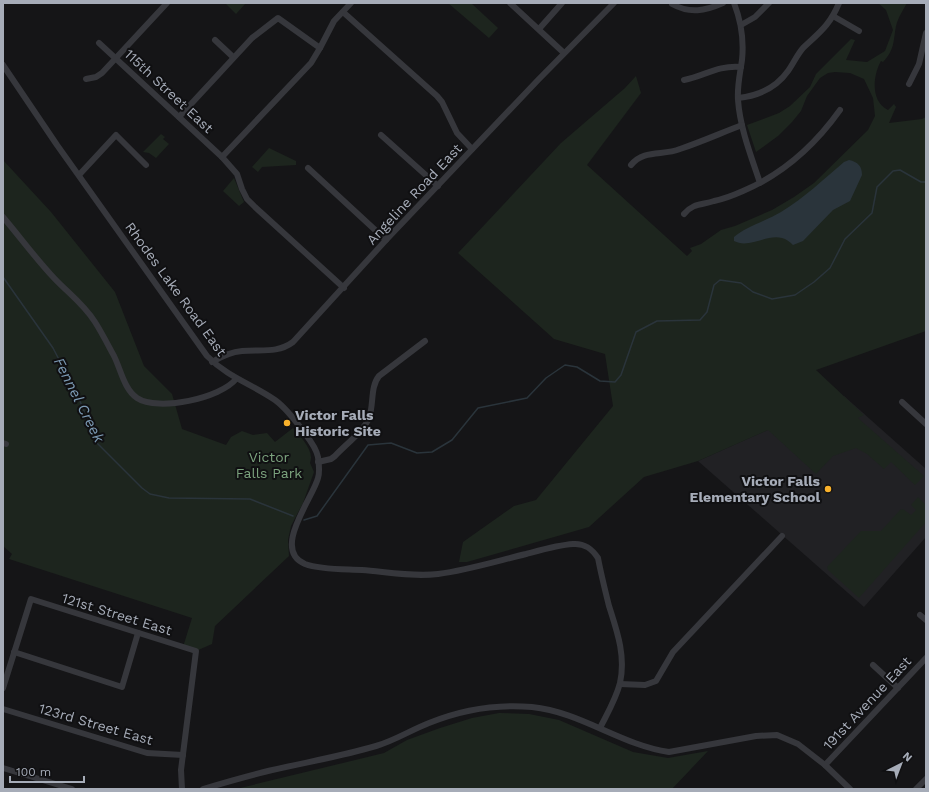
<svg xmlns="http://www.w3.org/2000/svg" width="929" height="792" viewBox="0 0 929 792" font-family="'Work Sans',sans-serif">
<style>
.built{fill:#212124}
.green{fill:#1d251e}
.water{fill:#2a343b}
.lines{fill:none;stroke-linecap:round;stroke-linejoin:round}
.stream{stroke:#2a343b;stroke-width:1.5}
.minor{stroke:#36373c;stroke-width:6}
.poi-dot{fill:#f9b12b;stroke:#101012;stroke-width:1.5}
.labels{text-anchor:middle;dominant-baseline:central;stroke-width:4;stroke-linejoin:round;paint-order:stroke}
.street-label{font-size:14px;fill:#a6acb8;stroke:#101012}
.poi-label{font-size:14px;font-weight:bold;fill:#a6acb8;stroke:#101012;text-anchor:start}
.park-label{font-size:14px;fill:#7ca37e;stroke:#101012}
.water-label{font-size:15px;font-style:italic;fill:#7c9ab4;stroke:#101012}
</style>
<rect width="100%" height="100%" fill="#151517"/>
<polygon class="built" points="844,396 926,469 926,537 864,607 698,461"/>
<g class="green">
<polygon points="225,3 246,3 236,14"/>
<polygon points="448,3 471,3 498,28 489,38"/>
<path d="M878 3H907C903 10 898 18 896 26 893 42 895 49 883 62L881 61C873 75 870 101 888 110L894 104 896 107 889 123 922 119 926 117V331L816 370 864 415 858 418 924 476 915 485 891 462 884 469 867 454 856 448 833 456 816 474 768 430 698 461 644 477 589 527 467 562H459L463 542 514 506 536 500 613 406 605 354 554 339 458 253 561 143 625 88 636 76 641 93 587 165 687 256 692 251 690 248 701 244 721 230 735 226 772 210 794 197 814 183 868 130 875 116 873 98 864 79 850 73 835 72 828 73 820 78 807 96 801 111 792 122 778 136 756 152 747 125 779 113 790 106 810 87 816 74 851 39 855 40 846 60 867 62 885 51 893 30 886 10Z"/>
<polygon points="161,134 165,137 163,139 169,144 156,158 149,153 143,152"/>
<polygon points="269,148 296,161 296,165 262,167 258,172 252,167"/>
<path d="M3 160 51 212 115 292 144 366 172 394 182 429 226 445 231 437 242 431 253 435 267 433 275 442 293 428C300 437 315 450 310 463L314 472 303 503 291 526 288 540 289 556 215 626 212 644 196 651 183 647 192 618 9 559 12 554 3 546Z"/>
<polygon points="234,178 244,202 239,206 223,191"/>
<polygon points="918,497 926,505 926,522 859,598 828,570 827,567 861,531 881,531 900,510 903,509 911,515 916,510 911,505"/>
<polygon points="499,713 529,714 559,720 633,752 668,758 708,751 672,789 236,789 384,753 407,740 440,728 472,718"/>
</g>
<path class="water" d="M849 160C858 162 862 166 862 175L850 201 833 210 803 241 793 245C790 242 786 239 782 238 766 234 749 249 734 241V237C745 227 768 220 781 212 804 198 824 179 844 162Z"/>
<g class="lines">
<g class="stream">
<polyline points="3,277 53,348 78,396 96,442 142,488 150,494 169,498 250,499 293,516"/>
<polyline points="304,520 317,516 368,445 391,443 417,453 432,452 452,440 478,408 527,398 546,378 565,365 577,367 600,381 615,382 621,375 636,332 657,321 700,320 707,312 714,285 720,280 741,283 753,292 772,299 795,295 814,282 830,268 845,239 872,213 877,187 893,171 900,170 921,182 926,182"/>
</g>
<g class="minor">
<polyline points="510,3 564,53"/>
<path d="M734 3C741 21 744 41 742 60 740 74 737 86 738 100 740 128 751 156 760 183"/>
<path d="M672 4C690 14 705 11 723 3"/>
<polyline points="343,12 437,96 442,102 457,133 472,149"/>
<polyline points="833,16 859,31"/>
<polyline points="741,25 755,17 769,3"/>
<polyline points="539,29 562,3"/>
<polyline points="215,40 233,57"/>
<polyline points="99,43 222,157 237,174 242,189 247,199 255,207 344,288"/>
<path d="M3 65 57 145 207 356C229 378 250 383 275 400 286 408 295 420 303 431 309 439 316 447 318 457 319 464 320 472 318 478 313 498 271 550 305 564 321 570 345 569 362 570 387 572 413 577 438 574 468 570 497 561 526 554 541 550 558 545 573 544 585 543 592 549 598 558 601 574 605 590 609 606 617 631 626 656 620 683 616 699 607 714 600 728"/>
<polyline points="86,79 96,77 102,73 167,3"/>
<path d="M684 80C705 76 717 65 741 67"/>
<polyline points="909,84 919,64 926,33"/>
<path d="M738 98C757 96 776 88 788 71 793 64 797 55 803 48 820 32 830 25 839 3"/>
<polyline points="179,117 252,38 278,18 320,48"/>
<polyline points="381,135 438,186"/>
<polyline points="222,157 311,63 320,48 334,21 351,3"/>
<path d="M631 165C644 149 663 156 680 149 701 142 721 133 742 125"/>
<polyline points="308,168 386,240"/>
<polyline points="79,175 116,135 146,165"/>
<path d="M684 214C693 203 702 205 714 201 724 199 734 195 743 191 783 174 815 145 840 110"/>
<path d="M3 217C20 237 36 259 54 278 68 293 83 303 95 322 102 333 108 345 114 356 121 370 124 389 137 398 158 412 221 398 236 379"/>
<path d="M212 362C222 356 231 352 242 351 260 349 277 354 293 342L386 240 538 80 614 3"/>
<polyline points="902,402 926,424"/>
<polyline points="3,443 6,444"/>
<path d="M318 462 331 459 335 456C345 445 364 431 369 418 374 405 370 387 379 376L425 341"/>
<polyline points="920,615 926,620"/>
<polyline points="14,652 122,687 138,633"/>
<polyline points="873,665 898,688"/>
<polyline points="620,684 645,685 656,681 673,652 782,536"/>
<polyline points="3,688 31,599 196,651 181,770 182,789"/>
<polyline points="3,709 147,753 183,755"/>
<polyline points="825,765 926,658"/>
<polyline points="3,768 72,789"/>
<path d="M203 789C223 783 244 777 264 772 301 763 339 757 376 746 394 741 411 730 429 723 461 710 497 704 532 707 581 712 621 745 669 752L756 736 777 735 798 744 825 765 850 789"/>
<polyline points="916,789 926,779"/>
</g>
</g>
<g class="poi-dot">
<circle cx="287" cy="423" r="4"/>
<circle cx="828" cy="489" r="4"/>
</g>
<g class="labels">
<g class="street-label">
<text transform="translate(169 91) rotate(43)">115th Street East</text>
<text transform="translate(414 194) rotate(-47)">Angeline Road East</text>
<text transform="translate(176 289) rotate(54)">Rhodes Lake Road East</text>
<text transform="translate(117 614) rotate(17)">121st Street East</text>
<text transform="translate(867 703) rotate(-47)">191st Avenue East</text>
<text transform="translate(96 724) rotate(16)">123rd Street East</text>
</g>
<g class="poi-label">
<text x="295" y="415">Victor Falls<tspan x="295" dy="16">Historic Site</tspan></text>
<text x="820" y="481" text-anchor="end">Victor Falls<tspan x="820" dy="16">Elementary School</tspan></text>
</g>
<g class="park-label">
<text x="269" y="457">Victor<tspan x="269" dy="16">Falls Park</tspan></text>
</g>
<g class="water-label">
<text transform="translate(79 400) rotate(63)">Fennel Creek</text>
</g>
</g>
<rect width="929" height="792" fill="none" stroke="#a6acb8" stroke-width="8"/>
<g transform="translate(901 764) rotate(42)" stroke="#101012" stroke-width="3" paint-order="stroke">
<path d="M0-3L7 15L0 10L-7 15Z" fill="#a6acb8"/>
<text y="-6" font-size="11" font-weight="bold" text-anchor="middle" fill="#a6acb8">N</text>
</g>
<path d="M10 776v6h74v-6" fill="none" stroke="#a6acb8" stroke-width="2"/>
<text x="16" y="776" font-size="12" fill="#a6acb8" stroke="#101012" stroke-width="3" paint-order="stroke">100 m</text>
</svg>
